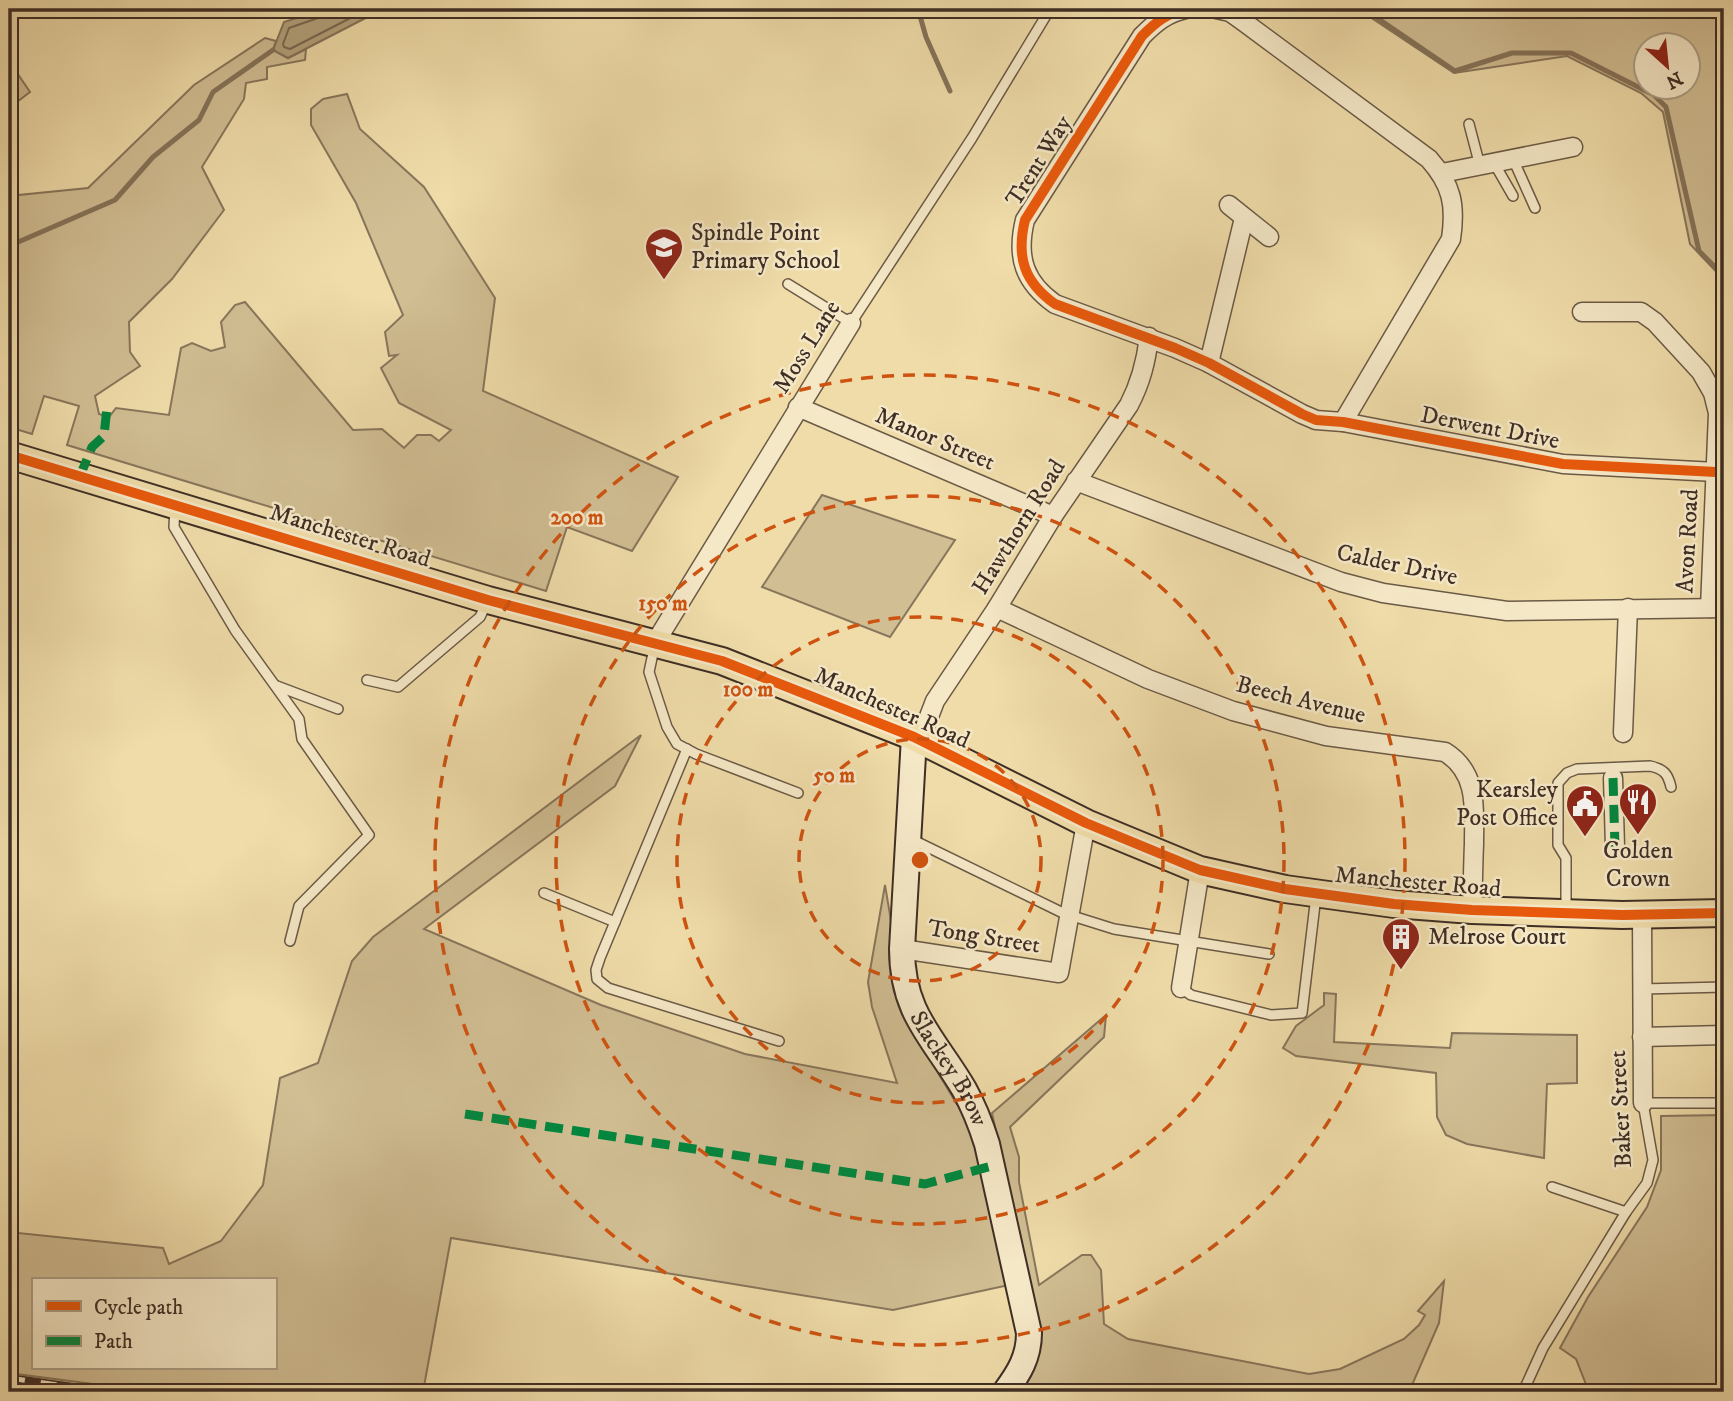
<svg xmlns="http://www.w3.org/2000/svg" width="1733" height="1401" viewBox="0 0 1733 1401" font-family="'IM FELL DW Pica',serif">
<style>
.green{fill:#d1be93;stroke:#88765c;stroke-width:2;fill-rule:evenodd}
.water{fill:#b3a17c;stroke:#857359;stroke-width:2}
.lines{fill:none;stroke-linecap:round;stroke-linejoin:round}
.shore{stroke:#796850;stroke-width:2}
.stream{stroke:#857359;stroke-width:5}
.lane-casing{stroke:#6b5a46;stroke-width:12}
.street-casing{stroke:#6b5a46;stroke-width:21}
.secondary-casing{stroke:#3f2e25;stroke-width:28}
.primary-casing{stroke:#3f2e25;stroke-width:30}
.lane{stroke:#f5e8c7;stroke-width:9}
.street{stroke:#f5e8c7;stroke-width:18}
.secondary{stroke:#f5e8c7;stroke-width:24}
.primary{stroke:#efdca9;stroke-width:26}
.rail-casing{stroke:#3f2e25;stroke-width:8}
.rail{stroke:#f5e8c7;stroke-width:5;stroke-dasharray:16;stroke-linecap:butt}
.quiet{stroke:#00873e;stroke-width:9;stroke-dasharray:18 9;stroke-linecap:butt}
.cycleway-casing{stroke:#f5e8c7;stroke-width:15}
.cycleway{stroke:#e8590c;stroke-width:10}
.ring{fill:none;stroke:#cf5310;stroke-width:3.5;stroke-dasharray:12 9}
.labels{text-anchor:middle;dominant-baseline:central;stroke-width:5;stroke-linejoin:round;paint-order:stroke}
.street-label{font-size:24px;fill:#3f2e25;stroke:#f5e8c7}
.poi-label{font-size:24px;fill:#3f2e25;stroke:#f5e8c7;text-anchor:start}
.centre{fill:#cf5310;stroke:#f5e8c7;stroke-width:3.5}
.ring-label{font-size:21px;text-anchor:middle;font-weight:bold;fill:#cf5310;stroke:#f5e8c7;stroke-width:5;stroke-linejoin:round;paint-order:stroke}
</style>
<rect width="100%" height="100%" fill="#efdca9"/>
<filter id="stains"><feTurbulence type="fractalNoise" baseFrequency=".00286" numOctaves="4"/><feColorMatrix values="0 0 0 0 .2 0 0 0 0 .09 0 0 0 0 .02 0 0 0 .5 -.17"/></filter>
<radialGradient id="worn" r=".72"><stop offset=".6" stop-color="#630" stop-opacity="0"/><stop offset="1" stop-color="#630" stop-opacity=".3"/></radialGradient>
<g class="green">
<path d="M1358 9H1724V280L1690 244 1663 112 1641 93 1567 56 1454 73ZM1646 46H1688V88H1646Z"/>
<polygon points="265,38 276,41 273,50 288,58 306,49 305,60 267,67 267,79 246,83 244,99 202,167 224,210 172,279 129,322 130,352 140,366 95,396 99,414 109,417 116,408 169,415 181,348 192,343 211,351 225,347 221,322 235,305 245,302 353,430 382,429 404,448 417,435 431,435 439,441 451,430 399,403 381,368 397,355 389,356 385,332 403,315 356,203 311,125 311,109 323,99 347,94 360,129 424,187 495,298 483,391 678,477 632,551 567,527 546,591 67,445 79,406 44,396 32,434 9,427 9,196 88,188 194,85"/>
<polygon points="9,61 30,92 9,108"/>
<polygon points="822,495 955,540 890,637 762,587"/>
<path d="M641 735 615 786 424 929 601 1005 745 1054 897 1083 872 1007 868 982 885 885 908 1023 967 1121 974 1139 1009 1285 893 1310 451 1238 423 1392H154L9 1373V1232L163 1248 169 1264 221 1241 263 1185 280 1078 318 1063 352 961 373 937ZM33 1280H275V1368H33Z"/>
<polygon points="1324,993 1336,994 1334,1042 1450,1048 1452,1033 1577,1035 1577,1083 1547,1084 1544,1158 1467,1144 1446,1135 1437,1117 1436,1073 1296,1056 1283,1048 1296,1026 1324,1005"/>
<polygon points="1106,1015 1104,1037 1010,1127 1019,1157 1019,1182 1039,1285 1082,1255 1091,1255 1101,1270 1104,1324 1128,1339 1309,1374 1340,1369 1404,1339 1419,1325 1425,1315 1418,1311 1444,1281 1439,1323 1409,1392 1020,1392 1036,1364 1040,1335 992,1113"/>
<polygon points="1724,1115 1724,1392 1589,1392 1576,1359 1560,1348 1588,1297 1647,1207 1661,1170 1661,1116"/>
</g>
<polygon class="water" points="325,9 383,9 288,58 273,50 284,22"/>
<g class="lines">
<polyline class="shore" points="322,9 318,18 289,28 283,44 284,47 290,49 368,9"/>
<g class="stream">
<polyline points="918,9 926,37 950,91"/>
<polyline points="1364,9 1455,71 1512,53 1571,53 1654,95 1666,107 1699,251 1724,276"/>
<polyline points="9,246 115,200 153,157 199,120 213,92 273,50"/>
</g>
<defs>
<g id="lane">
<polyline points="1469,124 1480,166"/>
<polyline points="1513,159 1535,208"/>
<polyline points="1494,163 1513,196"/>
<polyline points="788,284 851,323 972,138 1050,9"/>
<polyline points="175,507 174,527 235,630 299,719 302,739 369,835 299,906 290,941"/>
<polyline points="655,644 649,672 667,727 677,744 696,754 798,793"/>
<polyline points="367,680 398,687 480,617 487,602"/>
<polyline points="277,686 338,709"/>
<polyline points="687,749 600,958 596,970 597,979 608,988 779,1041"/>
<polyline points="911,839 1063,913 1114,929 1269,954"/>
<polyline points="544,893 615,922"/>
<path d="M1566 911V858L1558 845V783L1567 773 1577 769 1650 766C1664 769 1668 774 1671 787"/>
<polyline points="1181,988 1191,995 1271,1015 1302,1013 1316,896"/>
<polyline points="1642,989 1724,987"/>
<polyline points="1552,1187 1626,1212"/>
<polyline points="1523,1392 1543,1348 1626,1212 1647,1183 1653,1160 1643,1103 1724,1103"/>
</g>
<g id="street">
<path d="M1186 9C1167 13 1156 22 1142 36L1025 220C1016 257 1024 282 1055 304L1175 348 1209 363 1302 414 1316 420 1343 422 1563 464 1716 472"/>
<path d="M1216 9 1230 12 1244 22 1429 159C1452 185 1456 205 1451 239L1343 422"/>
<polyline points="1442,173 1573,147"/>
<polyline points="1229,205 1269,237"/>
<polyline points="1582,312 1641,312 1655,322 1701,372 1713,393 1718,413 1710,608"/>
<polyline points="1209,363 1244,218"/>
<polyline points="798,407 1053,516"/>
<polyline points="1076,481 1341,582 1383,593 1507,611 1724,608"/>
<path d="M997 608 1148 679 1233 711 1326 736 1445 752C1479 773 1474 810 1474 844 1473 866 1473 888 1472 910"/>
<polyline points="655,643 851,323"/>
<polyline points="1623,733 1628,608"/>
<path d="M920 740 935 701 997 608 1053 516 1129 405C1141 382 1146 362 1149 337"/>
<polyline points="1613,778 1615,847"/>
<polyline points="1642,915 1643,1103"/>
<polyline points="902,949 1059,973 1086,823"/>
<polyline points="1181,988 1200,870"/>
<polyline points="1642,1037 1724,1035"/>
</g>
<g id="secondary">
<path id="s1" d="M914 737 902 949C902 1014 934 1038 964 1089 974 1107 981 1125 987 1144L1029 1333C1029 1357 1019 1373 1005 1392"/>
</g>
<polyline id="primary" points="9,455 488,600 722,661 914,737 1086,823 1200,870 1285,889 1394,904 1472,910 1622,915 1724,913"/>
</defs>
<use href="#lane" class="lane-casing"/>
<use href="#street" class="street-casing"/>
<use href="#secondary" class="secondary-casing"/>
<use href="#primary" class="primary-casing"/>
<use href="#lane" class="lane"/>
<use href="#street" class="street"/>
<use href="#secondary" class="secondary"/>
<use href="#primary" class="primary"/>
<defs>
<polyline id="rail" points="9,1378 109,1392"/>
</defs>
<use href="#rail" class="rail-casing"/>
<use href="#rail" class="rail"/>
<g class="quiet">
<polyline points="80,476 92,447 104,436 107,407"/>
<polyline points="1613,778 1615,847"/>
<polyline points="465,1114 925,1184 992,1166"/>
</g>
<defs>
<g id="cycleway">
<path d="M1186 9C1167 13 1156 22 1142 36L1025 220C1016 257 1024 282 1055 304L1175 348 1209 363 1302 414 1316 420 1343 422 1563 464 1716 472"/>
<polyline points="9,455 488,600 722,661 914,737 1086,823 1200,870 1285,889 1394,904 1472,910 1622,915 1724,913"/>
</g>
</defs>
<use href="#cycleway" class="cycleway-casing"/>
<use href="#cycleway" class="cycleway"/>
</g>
<g class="ring">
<circle cx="920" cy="860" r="121"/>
<circle cx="920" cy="860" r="243"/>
<circle cx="920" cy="860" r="364"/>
<circle cx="920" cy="860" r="485"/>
</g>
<defs>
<symbol id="school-pin" viewBox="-11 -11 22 30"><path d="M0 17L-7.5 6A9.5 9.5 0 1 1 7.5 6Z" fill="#8f2418" stroke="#f5e8c7"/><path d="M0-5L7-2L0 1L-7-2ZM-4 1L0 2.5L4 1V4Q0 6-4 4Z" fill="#fff"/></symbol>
<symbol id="restaurant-pin" viewBox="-11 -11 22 30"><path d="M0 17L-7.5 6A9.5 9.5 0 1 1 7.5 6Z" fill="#8f2418" stroke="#f5e8c7"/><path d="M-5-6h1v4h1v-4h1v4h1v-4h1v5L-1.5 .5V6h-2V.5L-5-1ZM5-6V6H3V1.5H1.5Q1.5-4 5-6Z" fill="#fff"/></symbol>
<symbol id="civic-pin" viewBox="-11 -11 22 30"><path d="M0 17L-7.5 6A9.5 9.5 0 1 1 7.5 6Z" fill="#8f2418" stroke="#f5e8c7"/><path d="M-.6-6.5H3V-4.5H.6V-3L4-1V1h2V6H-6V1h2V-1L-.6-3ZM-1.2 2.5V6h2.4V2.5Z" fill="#fff"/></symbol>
<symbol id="building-pin" viewBox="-11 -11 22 30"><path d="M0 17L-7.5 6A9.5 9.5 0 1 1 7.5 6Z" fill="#8f2418" stroke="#f5e8c7"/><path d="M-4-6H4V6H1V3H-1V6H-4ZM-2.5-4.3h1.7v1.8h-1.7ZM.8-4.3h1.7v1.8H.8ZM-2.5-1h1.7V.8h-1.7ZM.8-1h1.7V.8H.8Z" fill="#fff"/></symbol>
</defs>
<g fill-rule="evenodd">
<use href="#school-pin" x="642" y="225" width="44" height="60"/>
<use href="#restaurant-pin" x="1616" y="780" width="44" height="60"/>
<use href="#civic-pin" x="1563" y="782" width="44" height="60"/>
<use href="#building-pin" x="1379" y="915" width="44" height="60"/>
</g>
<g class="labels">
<g class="street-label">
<text transform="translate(1039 161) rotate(-58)">Trent Way</text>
<text transform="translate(807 347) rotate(-58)">Moss Lane</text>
<text transform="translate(1490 428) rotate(11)">Derwent Drive</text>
<text transform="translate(935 439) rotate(23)">Manor Street</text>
<text transform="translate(1019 527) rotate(-58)">Hawthorn Road</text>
<text transform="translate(350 536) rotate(17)">Manchester Road</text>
<text transform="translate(1688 541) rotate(-87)">Avon Road</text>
<text transform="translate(1397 565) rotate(12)">Calder Drive</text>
<text transform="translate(1301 700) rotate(14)">Beech Avenue</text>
<text transform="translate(892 708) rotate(24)">Manchester Road</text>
<text transform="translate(1418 882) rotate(5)">Manchester Road</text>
<text transform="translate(984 937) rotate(9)">Tong Street</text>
<text stroke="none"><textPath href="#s1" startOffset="343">Slackey Brow</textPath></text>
<text transform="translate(1621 1109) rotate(-93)">Baker Street</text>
</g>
<g class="poi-label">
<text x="691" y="233">Spindle Point<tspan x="691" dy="28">Primary School</tspan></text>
<text x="1558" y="790" text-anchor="end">Kearsley<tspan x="1558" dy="28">Post Office</tspan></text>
<text x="1638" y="851" text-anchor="middle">Golden<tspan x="1638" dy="28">Crown</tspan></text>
<text x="1428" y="937">Melrose Court</text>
</g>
</g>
<circle cx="920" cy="860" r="10" class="centre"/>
<g class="ring-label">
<text x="577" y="524">200 m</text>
<text x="663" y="610">150 m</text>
<text x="748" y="696">100 m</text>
<text x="834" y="782">50 m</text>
</g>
<rect width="1733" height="1401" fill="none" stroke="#efdca9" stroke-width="35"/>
<rect x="10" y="10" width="1712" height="1380" fill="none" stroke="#3f2e25" stroke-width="3.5"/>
<rect x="18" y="18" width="1698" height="1366" fill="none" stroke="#3f2e25" stroke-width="2"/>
<rect x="32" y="1278" width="245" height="91" fill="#f5e8c7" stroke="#ac9e86" stroke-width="2"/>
<rect x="46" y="1301" width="35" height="10" fill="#e8590c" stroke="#ac9e86" stroke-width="2"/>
<text x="94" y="1314" font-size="21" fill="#3f2e25">Cycle path</text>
<rect x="46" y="1336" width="35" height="10" fill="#00873e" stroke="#ac9e86" stroke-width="2"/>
<text x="94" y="1348" font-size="21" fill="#3f2e25">Path</text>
<g transform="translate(1667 66) rotate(153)"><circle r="33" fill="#f5e8c7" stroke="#ac9e86" stroke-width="2"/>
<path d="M0-5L12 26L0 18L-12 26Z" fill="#8f2418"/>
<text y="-10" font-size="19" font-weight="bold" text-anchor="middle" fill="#3f2e25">N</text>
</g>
<rect width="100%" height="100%" filter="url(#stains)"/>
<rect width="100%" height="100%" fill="url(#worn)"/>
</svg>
